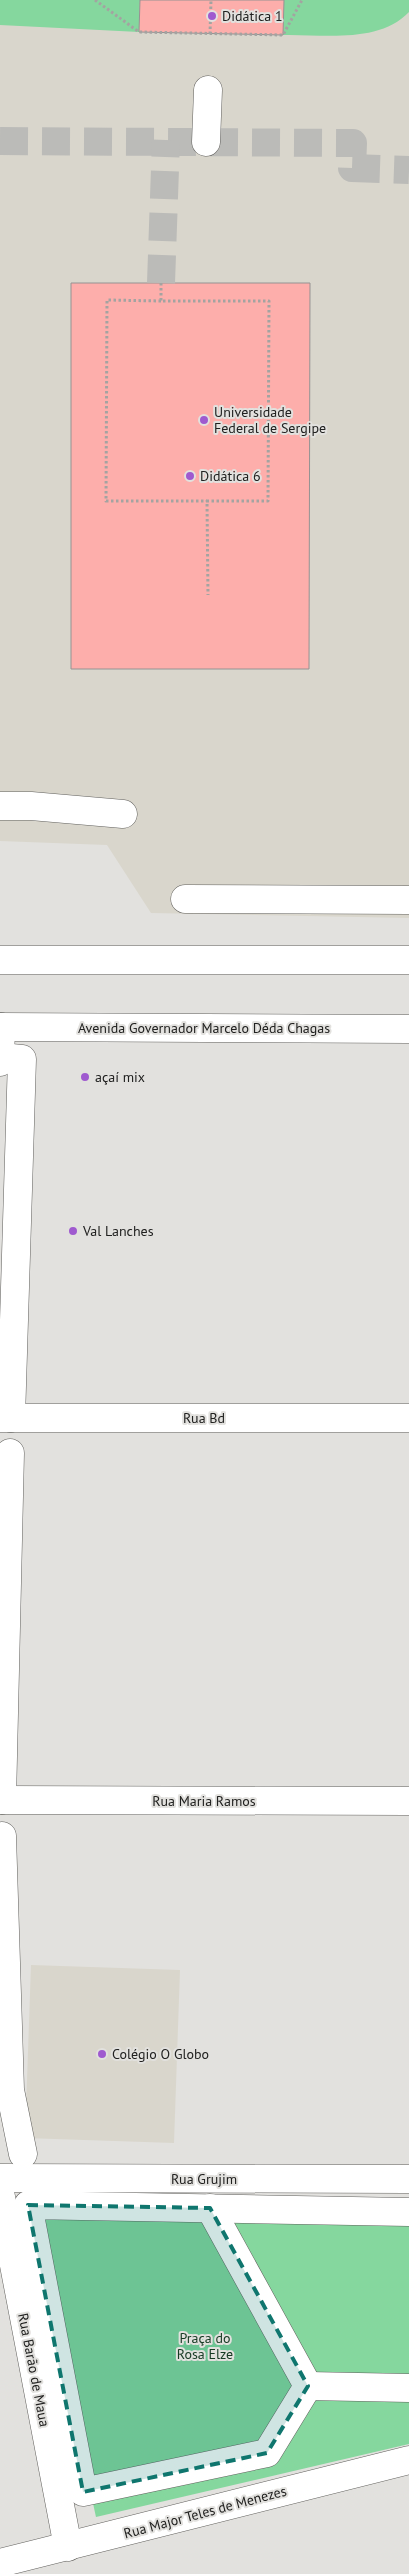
<svg xmlns="http://www.w3.org/2000/svg" width="409" height="2574" viewBox="0 0 409 2574" font-family="'PT Sans',sans-serif">
<style>
.built{fill:#d9d6cc}
.green{fill:#85d79e}
.building{fill:#fdaeab;stroke:#959292}
.lines{fill:none;stroke-linecap:round;stroke-linejoin:round}
.pedestrian-tunnel{stroke:#bbbbb8;stroke-width:28;stroke-dasharray:28 14;stroke-linecap:butt}
.pedestrian-casing{stroke:#61605d;stroke-width:29}
.minor-casing{stroke:#61605d;stroke-width:29}
.primary-casing{stroke:#61605d;stroke-width:29}
.path{stroke:#a4a3a1;stroke-width:3;stroke-dasharray:2.5 2.5;stroke-linecap:butt}
.pedestrian{stroke:#fff;stroke-width:28}
.minor{stroke:#fff;stroke-width:28}
.primary{stroke:#fff;stroke-width:28}
.marked{fill:#0f766e;fill-opacity:0.2;stroke:#0f766e;stroke-width:4;stroke-dasharray:10 6;stroke-linejoin:round}
.poi-dot{fill:#9f5acf;stroke:#e2e1de;stroke-width:2}
.labels{text-anchor:middle;dominant-baseline:central;stroke-width:4;stroke-linejoin:round;paint-order:stroke}
.poi-label{font-size:14px;fill:#212120;stroke:#e2e1de;text-anchor:start}
.street-label{font-size:14px;fill:#212120;stroke:#e2e1de}
.park-label{font-size:14px;fill:#163a23;stroke:#e2e1de}
</style>
<rect width="100%" height="100%" fill="#e2e1de"/>
<g class="built">
<polygon points="0,0 409,0 409,918 151,913 107,845 0,841"/>
<polygon points="31,1965 180,1970 174,2143 25,2138"/>
</g>
<g class="green">
<polygon points="0,0 140,0 139,32 0,25"/>
<path d="M284 0H409V12C379 44 323 34 283 35Z"/>
<polygon points="409,2203 409,2444 96,2517 28,2205"/>
</g>
<g class="building">
<polygon points="140,0 284,0 283,35 139,32"/>
<polygon points="71,283 310,283 309,669 71,669"/>
</g>
<g class="lines">
<g class="pedestrian-tunnel">
<polyline points="0,141 353,143 352,168 409,170"/>
<polyline points="161,283 166,140"/>
</g>
<defs>
<g id="pedestrian">
<polyline points="206,142 208,90"/>
<polyline points="0,806 31,806 123,814"/>
<polyline points="185,899 409,900"/>
<polyline points="0,1057 22,1059 11,1418"/>
<polyline points="2,1800 10,1453"/>
<polyline points="2,1836 10,2090 23,2154"/>
<polyline points="210,2208 308,2386"/>
<polyline points="308,2386 267,2453 83,2492 28,2205 409,2212"/>
<polyline points="308,2386 409,2388"/>
</g>
<g id="minor">
<polyline points="0,1062 1,1027"/>
<polyline points="0,1418 409,1418"/>
<polyline points="0,1800 409,1801"/>
<polyline points="0,2178 409,2179"/>
<polyline points="0,2192 68,2547"/>
<polyline points="0,2563 409,2460"/>
</g>
<g id="primary">
<polyline points="0,960 409,960"/>
<polyline points="0,1027 409,1029"/>
</g>
</defs>
<use href="#pedestrian" class="pedestrian-casing"/>
<use href="#minor" class="minor-casing"/>
<use href="#primary" class="primary-casing"/>
<g class="path">
<polyline points="95,0 139,32 283,35 302,0"/>
<polyline points="210,34 211,0"/>
<polyline points="161,283 161,301 269,301 268,501 207,501 208,595"/>
<polyline points="161,301 107,300 106,501 207,501"/>
</g>
<use href="#pedestrian" class="pedestrian"/>
<use href="#minor" class="minor"/>
<use href="#primary" class="primary"/>
</g>
<path class="marked" d="M28 2205 210 2208 308 2386 267 2453 83 2492Z"/>
<g class="poi-dot">
<circle cx="212" cy="16" r="5"/>
<circle cx="204" cy="420" r="5"/>
<circle cx="190" cy="476" r="5"/>
<circle cx="85" cy="1077" r="5"/>
<circle cx="73" cy="1231" r="5"/>
<circle cx="102" cy="2054" r="5"/>
</g>
<g class="labels">
<g class="poi-label">
<text x="222" y="16">Didática 1</text>
<text x="214" y="412">Universidade<tspan x="214" dy="16">Federal de Sergipe</tspan></text>
<text x="200" y="476">Didática 6</text>
<text x="95" y="1077">açaí mix</text>
<text x="83" y="1231">Val Lanches</text>
<text x="112" y="2054">Colégio O Globo</text>
</g>
<g class="street-label">
<text x="204" y="1028">Avenida Governador Marcelo Déda Chagas</text>
<text x="204" y="1418">Rua Bd</text>
<text x="204" y="1801">Rua Maria Ramos</text>
<text x="204" y="2179">Rua Grujim</text>
<text transform="translate(34 2370) rotate(79)">Rua Barão de Maua</text>
<text transform="translate(205 2512) rotate(-15)">Rua Major Teles de Menezes</text>
</g>
<g class="park-label">
<text x="205" y="2338">Praça do<tspan x="205" dy="16">Rosa Elze</tspan></text>
</g>
</g>
</svg>
